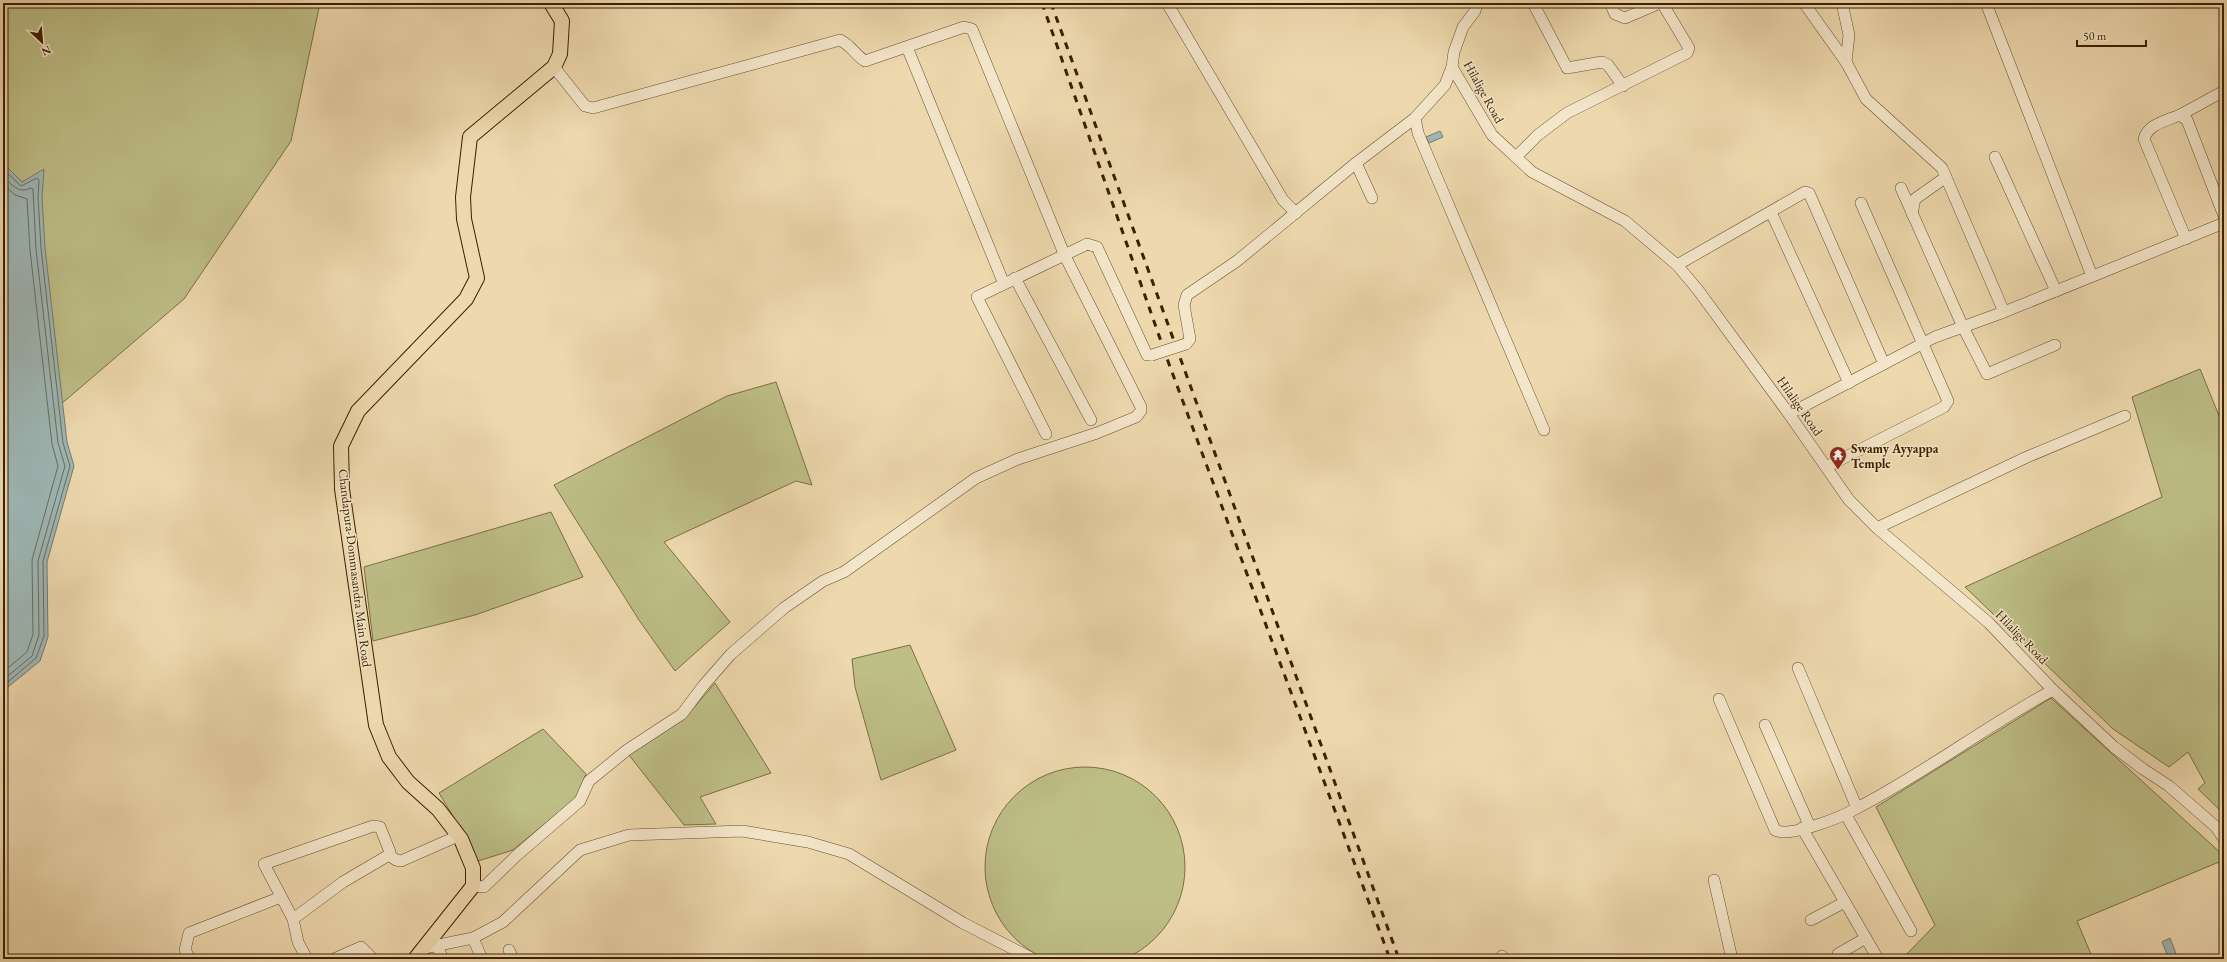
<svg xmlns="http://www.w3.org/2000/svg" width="2227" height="962" viewBox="0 0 2227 962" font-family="'EB Garamond',serif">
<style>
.green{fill:#bebe87;stroke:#7c6f44}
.water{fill:#9eb7b6;stroke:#767b6e}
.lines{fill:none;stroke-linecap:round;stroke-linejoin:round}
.shore{stroke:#6c6c5c;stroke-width:1}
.minor-casing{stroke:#684e2c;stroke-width:12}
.major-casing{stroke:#3b2001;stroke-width:16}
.minor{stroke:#f4e6ca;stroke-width:11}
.major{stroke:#eed9ae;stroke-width:14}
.rail{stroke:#3b2001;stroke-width:3;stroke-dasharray:7 7;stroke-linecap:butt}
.minor-bridge-casing{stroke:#684e2c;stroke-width:12;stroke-linecap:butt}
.minor-bridge{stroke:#f4e6ca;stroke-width:11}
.labels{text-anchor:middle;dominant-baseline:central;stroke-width:3;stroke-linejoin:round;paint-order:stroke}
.street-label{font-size:13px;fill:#3b2001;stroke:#f4e6ca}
.poi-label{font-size:13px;font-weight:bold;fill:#3b2001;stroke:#f4e6ca;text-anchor:start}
</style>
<rect width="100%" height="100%" fill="#eed9ae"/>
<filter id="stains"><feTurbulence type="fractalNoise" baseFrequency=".005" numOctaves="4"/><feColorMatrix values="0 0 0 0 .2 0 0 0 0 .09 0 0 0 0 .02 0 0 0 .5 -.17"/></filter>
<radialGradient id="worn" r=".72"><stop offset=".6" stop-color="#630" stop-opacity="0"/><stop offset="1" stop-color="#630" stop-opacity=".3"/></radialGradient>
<g class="green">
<polygon points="3,3 320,3 291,141 184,299 26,434 3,421"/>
<polygon points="2200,369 2224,428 2224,814 2198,789 2205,783 2188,752 2169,767 2113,729 1965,587 2162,497 2132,397"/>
<polygon points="776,382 812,485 796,481 664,542 730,622 675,671 639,620 554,485 727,396"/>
<polygon points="551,512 583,577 475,615 373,641 364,567"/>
<polygon points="910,645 956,750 881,780 855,687 852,659"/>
<polygon points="715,683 771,773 700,797 716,824 684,825 629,755 684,719"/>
<polygon points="2051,698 2224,856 2224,860 2077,921 2093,959 1902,959 1935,925 1876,807"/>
<polygon points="543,729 586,774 576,798 513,850 475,862 468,841 439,793"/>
<circle cx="1085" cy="867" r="100"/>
</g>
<g class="water">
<polygon points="1440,131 1443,137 1429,143 1426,137"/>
<polygon points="3,163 22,182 44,169 42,197 45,248 67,442 74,466 47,562 48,637 40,661 3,691"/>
<polygon points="2170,938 2178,959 2169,959 2162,942"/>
</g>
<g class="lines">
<g class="shore">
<polyline points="3,169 21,186 37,178 39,180 38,197 41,248 63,443 70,466 43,561 44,636 36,658 3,686"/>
<path d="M3 176C12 185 18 194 31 188L33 189 36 249 58 443 65 466 38 561 39 635 32 656 3 680"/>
<polyline points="3,184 15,195 27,199 30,250 52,444 58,466 32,560 33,634 27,652 3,672"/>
</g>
<defs>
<g id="minor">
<polyline points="1167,3 1283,200 1296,213"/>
<polyline points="1477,3 1475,11 1463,27 1454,52 1452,67 1492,135 1532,172 1625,221 1677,265 1698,290 1789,414 1849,500 1877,528 1989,623 2053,690 2114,747 2143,769 2169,786 2216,827 2224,839"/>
<polyline points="1533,3 1567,68 1602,62 1608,65 1623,86"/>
<polyline points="1610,3 1615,14 1625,18 1660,3"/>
<polyline points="1804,3 1846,62 1866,99 1942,168 2004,312"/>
<polyline points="1842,3 1849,35 1846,62"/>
<polyline points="1986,3 2092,276"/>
<polyline points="907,47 1004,284"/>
<polyline points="2180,115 2224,91"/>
<polyline points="1415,118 1418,133 1544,430"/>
<polyline points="1516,157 1538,135 1567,113 1687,53 1689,48 1662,3"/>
<polyline points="1995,157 2056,291"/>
<polyline points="1356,163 1372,198"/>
<polyline points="1901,188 1963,327 1987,374 2055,345"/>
<polyline points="1771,212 1849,383"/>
<polyline points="1912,214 1915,199 1946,177"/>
<path d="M2186 239 2144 139C2148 124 2166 121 2180 115L2187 120 2224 216"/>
<polyline points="1677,265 1805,192 1809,193 1884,364"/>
<polyline points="1015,278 1091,420"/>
<polyline points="1186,344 1190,339 1184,305 1187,295 1237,261 1356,163 1415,118 1445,85 1452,67"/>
<polyline points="1789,414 1935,337 2004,312 2224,223"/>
<polyline points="1046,434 977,297 1081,247 1087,244 1097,247 1147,355 1152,355"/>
<polyline points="1826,467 1944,407 1948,401 1861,203"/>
<polyline points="1877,528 2027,457 2125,416"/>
<path d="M1798 668 1857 808C1925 773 1986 726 2053 690"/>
<path d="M1719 699 1775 830C1788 839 1844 816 1857 808"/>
<polyline points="1765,725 1810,827"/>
<polyline points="1846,815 1911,931"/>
<polyline points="1802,828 1878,959"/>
<polyline points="389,855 396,860 401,861 458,836"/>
<polyline points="1714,880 1732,959"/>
<path d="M473 886 484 887 516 856 580 801 589 781 627 750 682 714 703 686 731 654 784 608 823 581 844 572 976 478 1018 459 1097 433 1136 417 1141 411V407L1065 256 972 29 964 27 865 61C855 55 851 45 840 40L593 108 585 106 554 67"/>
<polyline points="293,919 343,882 389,855 390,852 380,827 373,826 264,864 293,919 298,942 307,959"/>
<polyline points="1811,920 1845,902"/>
<polyline points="473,938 482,959"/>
<polyline points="437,946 443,959"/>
<polyline points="424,948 473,938 503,922 580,850 629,835 742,831 808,842 849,854 963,923 1033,959"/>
<polyline points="509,950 513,959"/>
<polyline points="1838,954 1866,938"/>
<polyline points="1502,956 1504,959"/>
<polyline points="190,959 185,950 189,933 281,897"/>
<polyline points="334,959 361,947 373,959"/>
</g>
<polyline id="major" points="415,959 473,886 473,868 461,839 438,809 408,782 389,757 376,725 342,489 341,446 358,411 466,299 477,278 464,219 463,197 470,137 554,67 560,54 562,21 551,3"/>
</defs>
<use href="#minor" class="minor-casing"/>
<use href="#major" class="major-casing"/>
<use href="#minor" class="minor"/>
<use href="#major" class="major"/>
<g class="rail">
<polyline points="1042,3 1169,364 1390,959"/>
<polyline points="1051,3 1399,959"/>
</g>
<defs>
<polyline id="minor-bridge" points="1152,355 1186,344"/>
</defs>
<use href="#minor-bridge" class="minor-bridge-casing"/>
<use href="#minor-bridge" class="minor-bridge"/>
</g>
<defs>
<symbol id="temple-pin" viewBox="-11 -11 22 30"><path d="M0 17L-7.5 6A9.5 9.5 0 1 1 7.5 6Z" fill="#8f2418" stroke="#f4e6ca"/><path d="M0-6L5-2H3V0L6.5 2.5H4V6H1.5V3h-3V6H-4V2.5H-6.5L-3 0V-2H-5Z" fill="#fff"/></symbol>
</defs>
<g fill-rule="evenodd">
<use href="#temple-pin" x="1828" y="445" width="20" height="27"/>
</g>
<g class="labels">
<g class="street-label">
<text transform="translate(1484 92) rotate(61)">Hilalige Road</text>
<text transform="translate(1800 406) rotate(55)">Hilalige Road</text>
<text transform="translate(355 568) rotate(83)">Chandapura-Dommasandra Main Road</text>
<text transform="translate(2022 637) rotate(46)">Hilalige Road</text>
</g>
<g class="poi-label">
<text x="1851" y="448">Swamy Ayyappa<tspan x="1851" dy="15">Temple</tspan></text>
</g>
</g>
<rect width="2227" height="962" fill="none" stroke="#eed9ae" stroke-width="16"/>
<rect x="4" y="4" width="2219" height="954" fill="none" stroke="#3b2001" stroke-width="2"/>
<rect x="8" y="8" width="2211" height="946" fill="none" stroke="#3b2001"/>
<g transform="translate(42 42) rotate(154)" stroke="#f4e6ca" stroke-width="3" paint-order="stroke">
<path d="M0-3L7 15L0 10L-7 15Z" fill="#3b2001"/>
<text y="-6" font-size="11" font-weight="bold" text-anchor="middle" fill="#3b2001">N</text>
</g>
<path d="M2077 40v6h69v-6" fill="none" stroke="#3b2001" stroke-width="2"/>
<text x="2083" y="40" font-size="12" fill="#3b2001" stroke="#f4e6ca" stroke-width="3" paint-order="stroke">50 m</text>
<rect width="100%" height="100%" filter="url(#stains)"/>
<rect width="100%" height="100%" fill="url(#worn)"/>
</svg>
